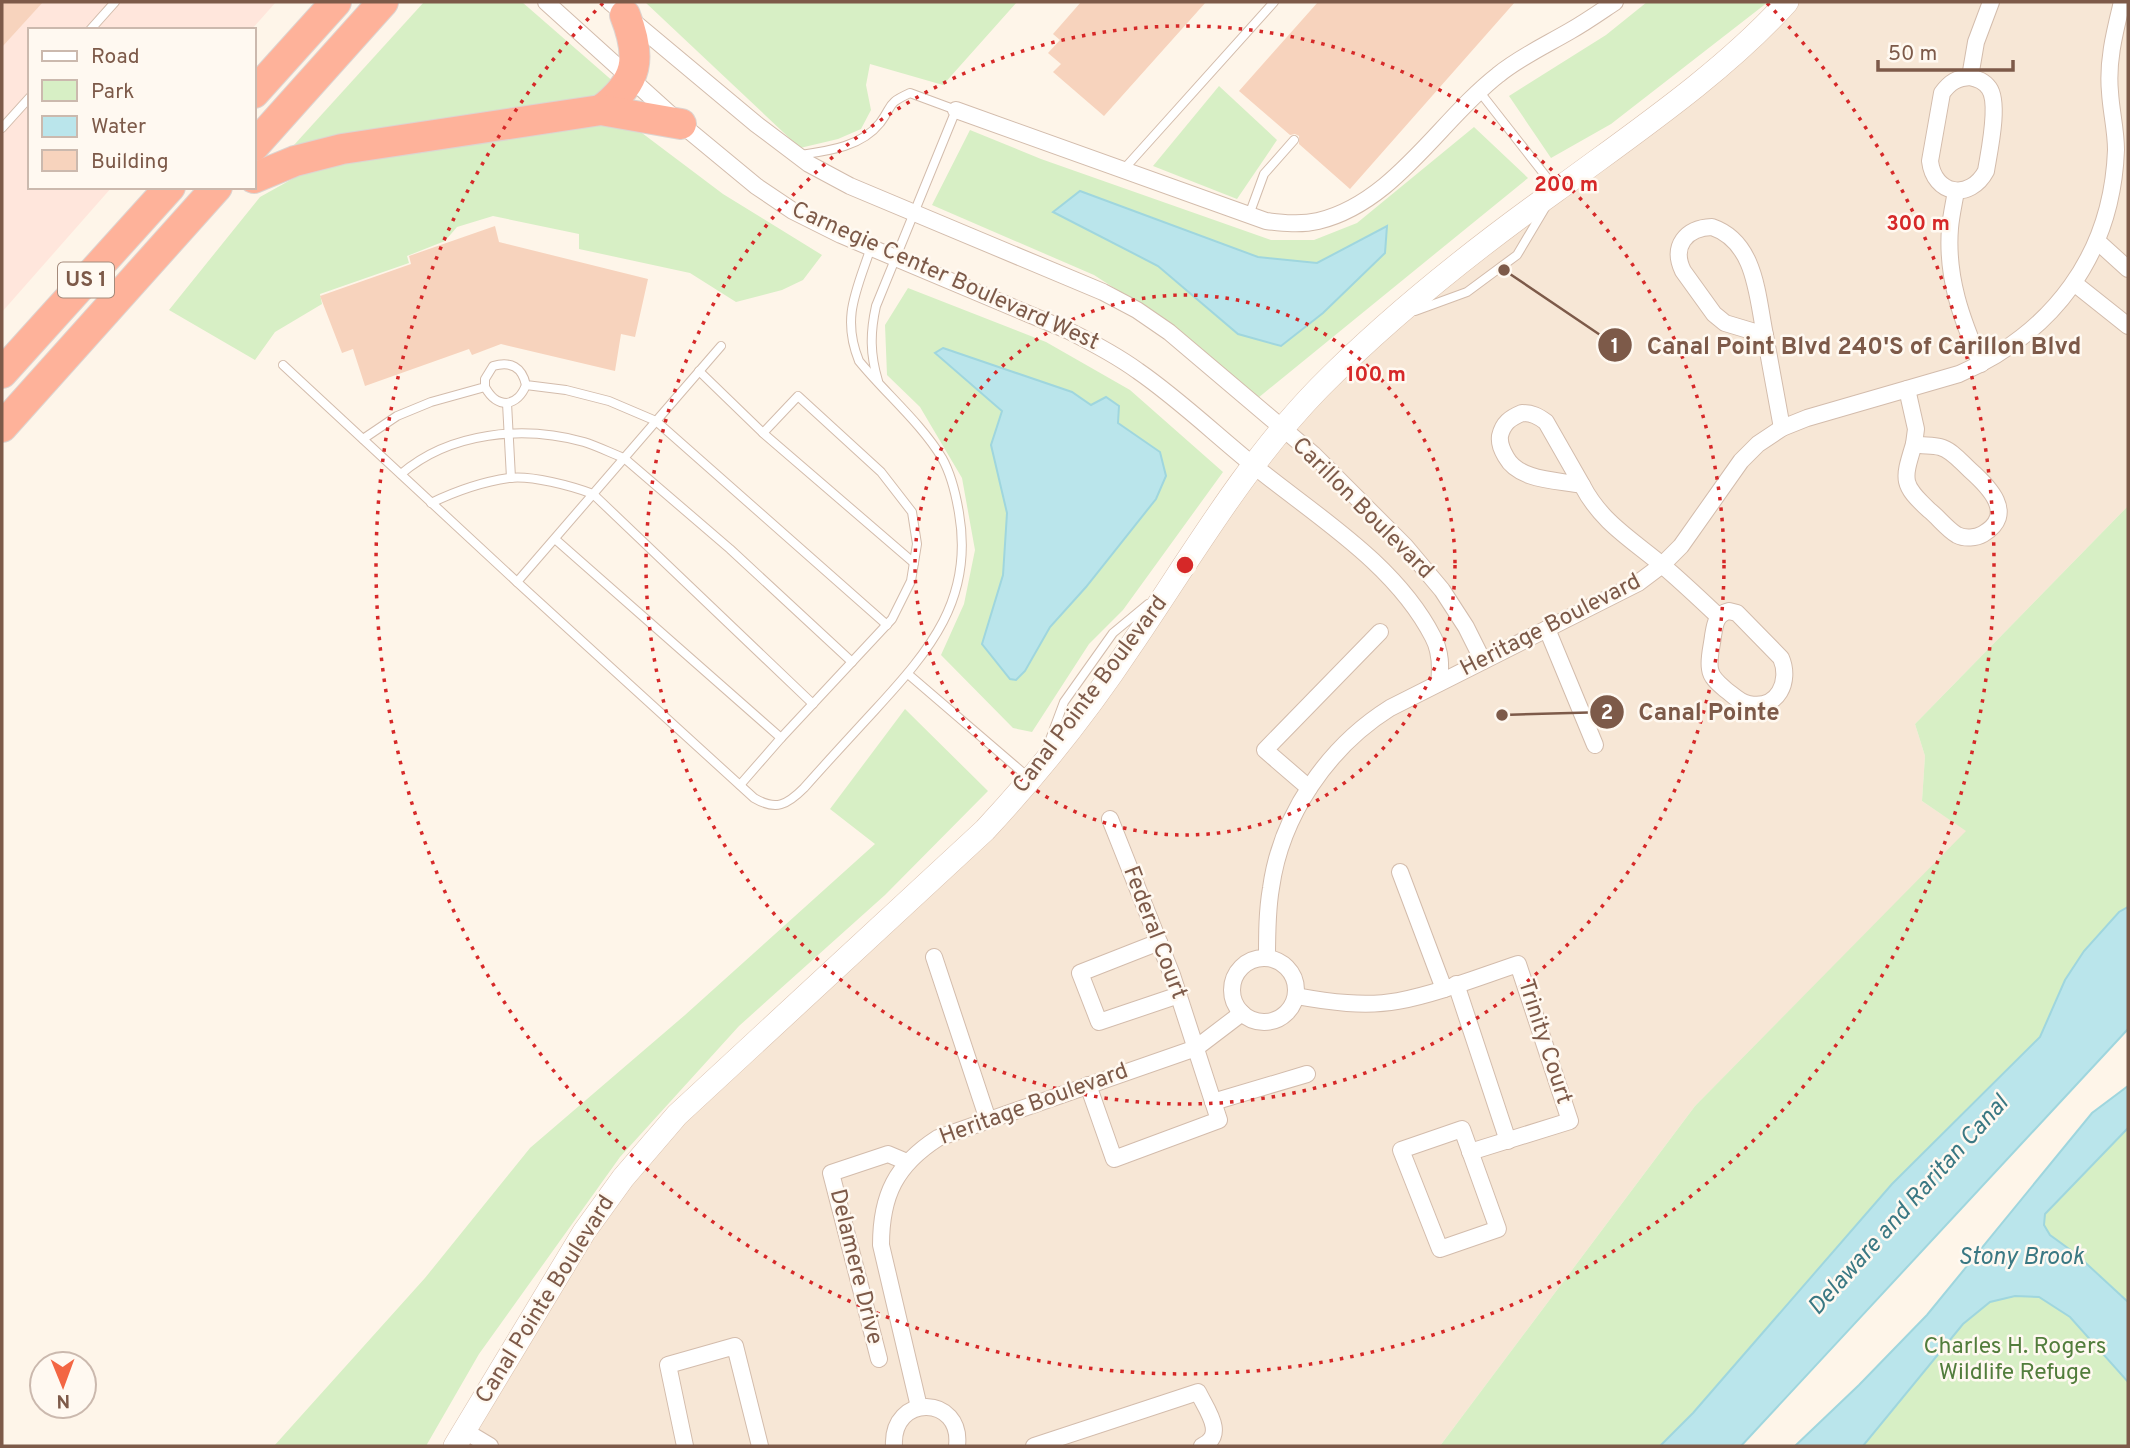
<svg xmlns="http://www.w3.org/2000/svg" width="2130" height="1448" viewBox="0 0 2130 1448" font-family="Overpass,sans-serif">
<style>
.residential{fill:#f7e7d6}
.commercial{fill:#ffe6dc}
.green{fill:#d7efc5;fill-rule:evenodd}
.water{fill:#bae5eb;stroke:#9fd6de;stroke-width:2}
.building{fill:#f7d3bd}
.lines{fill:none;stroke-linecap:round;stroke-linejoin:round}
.lane-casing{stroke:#d3bcac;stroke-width:10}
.street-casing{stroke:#d3bcac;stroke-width:18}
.secondary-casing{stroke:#d9bfac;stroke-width:24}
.highway-casing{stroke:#ddd4d0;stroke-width:32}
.lane{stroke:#fff;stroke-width:8}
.street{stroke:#fff;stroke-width:16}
.secondary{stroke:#fff;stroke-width:23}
.highway{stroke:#feb29a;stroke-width:30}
.ring{fill:none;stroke:#d62828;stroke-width:3.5;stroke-dasharray:3.5 7}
.labels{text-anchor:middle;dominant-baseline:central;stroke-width:5;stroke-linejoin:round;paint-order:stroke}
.shield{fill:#fff9f1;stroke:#a48a7b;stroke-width:2}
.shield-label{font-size:21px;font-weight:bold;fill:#7d5a49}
.street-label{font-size:23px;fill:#7d5a49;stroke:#fff9f1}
.park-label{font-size:23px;fill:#527d3c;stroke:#fff9f1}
.water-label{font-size:24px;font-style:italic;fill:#3a7883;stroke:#fff9f1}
.centre{fill:#d62828;stroke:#fff9f1;stroke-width:3.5}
.ring-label{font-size:21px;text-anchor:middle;font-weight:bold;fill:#d62828;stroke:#fff9f1;stroke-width:5;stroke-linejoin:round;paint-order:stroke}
.leader{fill:none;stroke:#7d5a49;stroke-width:2.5}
.callout-dot{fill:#7d5a49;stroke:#fff9f1;stroke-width:2.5}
.mark-label{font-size:21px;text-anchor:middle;font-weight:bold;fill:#fff}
.callout-label{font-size:24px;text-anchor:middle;font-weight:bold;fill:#7d5a49;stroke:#fff9f1;stroke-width:5;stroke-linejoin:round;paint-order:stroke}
</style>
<rect width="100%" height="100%" fill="#fef5e9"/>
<polygon class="residential" points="1787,2 2128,2 2128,506 1915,724 1925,756 1922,801 1967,831 1695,1106 1440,1446 455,1446 623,1178 985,830 1316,391"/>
<polygon class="commercial" points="2,2 276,2 251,30 30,30 30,187 112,187 2,312"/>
<g class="green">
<polygon points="424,2 522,2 615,83 601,97 294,145"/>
<polygon points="645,2 1017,2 943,85 870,64 866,85 871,110 861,129 838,139 800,148"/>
<polygon points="1647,2 1768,2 1611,124 1551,158 1509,96 1606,35"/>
<polygon points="1219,86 1277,140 1237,199 1153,166"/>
<polygon points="596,124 634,127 723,194 822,255 803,280 782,290 736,302 690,273 579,249 579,234 493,216 457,227 445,241 407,256 409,263 320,294 322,304 275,332 255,360 169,310 260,197 312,168"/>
<path d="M1474 127 1528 178 1258 398 1170 324 1094 275 932 205 970 130 1041 159 1271 240H1314L1357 223ZM1080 191 1258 257 1317 263 1386 226 1385 253 1323 313 1281 346 1238 334 1158 266 1054 212Z"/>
<path d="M908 288 1046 342 1130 390 1223 472 1123 610 1089 644 1032 732 1013 728 941 655 964 604 975 550 962 478 920 407 887 375 885 325ZM935 353 1072 392 1160 452 1166 475 1156 499 1086 587 1050 627 1025 671 982 644 1003 575 1007 513 991 445 1002 411Z"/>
<polygon points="2128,506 2128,907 2119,912 2065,980 2040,1037 1892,1184 1693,1413 1660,1446 1440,1446 1695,1106 1966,831 1922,801 1925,756 1915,724"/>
<polygon points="905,709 988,791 885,895 739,1026 620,1157 479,1354 426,1446 274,1446 425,1278 530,1148 685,1015 875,844 830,809"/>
<polygon points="2128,1112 2128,1446 1824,1446"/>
</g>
<g class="water">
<polygon points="1080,191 1258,257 1317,263 1387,226 1385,253 1323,313 1281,346 1238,334 1158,266 1053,212"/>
<polygon points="943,348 1072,392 1091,405 1106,397 1119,406 1118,423 1160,452 1166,476 1156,499 1086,587 1050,627 1025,671 1016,680 1010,679 982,644 1003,575 1007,513 991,445 1002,411 935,353"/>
<polygon points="2128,907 2128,1029 1741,1446 1660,1446 1693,1413 1892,1184 2040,1037 2065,980 2084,951 2119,912"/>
<polygon points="2128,1086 2128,1128 2045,1214 2044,1225 2050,1235 2076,1254 2128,1302 2128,1382 2070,1317 2039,1297 2015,1296 1990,1302 1963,1324 1863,1446 1795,1446 1859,1385 1927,1315 2092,1113"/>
</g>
<g class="building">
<polygon points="2,2 43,2 2,47"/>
<polygon points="1081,2 1206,2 1104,116 1053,72 1061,64 1048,53 1060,40 1053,34"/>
<polygon points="1318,2 1515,2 1350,189 1299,144 1299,136 1295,134 1290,135 1239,91"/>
<polygon points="495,226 499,242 648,279 635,337 621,334 615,371 501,344 472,355 469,349 365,386 353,349 342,353 320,296 411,264 409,256"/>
</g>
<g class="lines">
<defs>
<g id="lane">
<polyline points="90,30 115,2"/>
<polyline points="1479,91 1555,188"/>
<polyline points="2,128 30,97"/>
<path d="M800 155C828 151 861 147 880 123 894 104 886 104 910 93L956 110 876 306C870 333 870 354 878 381"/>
<polyline points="1124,169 1274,2"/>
<polyline points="1249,215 1264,174 1294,140"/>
<polyline points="1415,311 1467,292 1517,255 1545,208"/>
<path d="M283 365 517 582 754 798C776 811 787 805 804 788 827 762 851 736 875 710 930 650 974 599 959 513 956 495 951 474 942 458 921 423 885 393 859 361 841 317 857 290 871 247"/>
<polyline points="699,371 763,433 798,396 881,472 912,512 917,544 911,581 892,619 781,738 740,785"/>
<path d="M485 387C490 396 496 403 507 403"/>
<polyline points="763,433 914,563"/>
<path d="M363 439 397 416 431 402 485 387V379L493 366C511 361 522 367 526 385L566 390 609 401 656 421 887 625"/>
<path d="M401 474C450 432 523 425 584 442 597 446 611 453 624 458L730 549 852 662"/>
<path d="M511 478 507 403C517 401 522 395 526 385"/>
<path d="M431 503C456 491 481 482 509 478 531 475 572 486 593 494L813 704"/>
<polyline points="555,539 781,738"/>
<polyline points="517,582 721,346"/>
<polyline points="908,674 1028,777"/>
<polyline points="1048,745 1064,702 1113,633 1148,604"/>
</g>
<g id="street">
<path d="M546 2 681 124 756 186 793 211 841 235 1069 331C1093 343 1116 355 1138 371 1180 400 1218 437 1258 469 1319 518 1396 565 1433 637 1441 652 1441 667 1439 683"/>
<polyline points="610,2 756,124 809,164 850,186 1103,292 1137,310 1169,332 1313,454 1405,546 1442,590 1466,627 1483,661"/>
<path d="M1970 77C1978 79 1984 81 1989 88 2000 103 1989 152 1986 171 1970 201 1934 195 1930 161L1942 93C1950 82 1957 78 1970 77Z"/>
<polyline points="1970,77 1976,42 1991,2"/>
<path d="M956 110 1266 221C1283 223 1301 225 1318 221 1394 203 1440 120 1498 75 1520 57 1546 45 1570 31 1586 22 1600 12 1615 2"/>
<path d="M1956 191C1954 203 1951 216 1950 228 1946 278 1962 320 1981 364"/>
<path d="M1712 227C1756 242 1757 296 1765 335L1725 323 1714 314 1683 271C1671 246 1686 228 1712 227Z"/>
<polyline points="2097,241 2128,269"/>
<polyline points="2074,283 2128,326"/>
<polyline points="1765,335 1782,428"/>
<polyline points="1907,389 1916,429 1914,444"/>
<path d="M1522 413C1532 413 1538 416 1546 422L1582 485C1557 480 1519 481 1506 457 1502 450 1499 444 1500 436 1503 423 1510 418 1522 413Z"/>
<path d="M1914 444C1922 446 1932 445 1940 447 1952 450 1961 462 1970 470 1988 486 2017 514 1983 534 1976 538 1965 539 1957 535 1947 529 1938 517 1929 510 1901 484 1903 480 1914 444Z"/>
<path d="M1582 485C1601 522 1631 539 1662 565 1681 581 1700 599 1718 616"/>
<path d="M1729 611 1737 613 1781 658C1791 681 1778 710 1749 704 1740 703 1733 695 1726 690 1719 684 1711 678 1710 669 1708 659 1712 646 1713 636 1715 624 1716 614 1729 611Z"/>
<polyline points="1547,629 1595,745"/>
<polyline points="1309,788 1265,750 1380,632"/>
<polyline points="1400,872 1444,989"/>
<polyline points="1159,942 1080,973 1099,1022 1179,995"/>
<polyline points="934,957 988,1120"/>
<circle cx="1264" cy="990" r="32"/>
<path d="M1267 958C1267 934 1267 911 1271 888 1281 815 1328 747 1390 708L1638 583 1662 565 1681 546 1741 461 1758 444 1782 428 1807 418 1959 374C2053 333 2112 255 2116 150 2116 130 2111 111 2110 92 2107 61 2115 31 2122 2"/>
<polyline points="1456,984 1508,1141"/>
<path d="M1296 996C1329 1002 1365 1007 1398 1001 1439 993 1479 977 1518 964L1570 1121 1470 1152"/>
<polyline points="1088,1085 1114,1159 1219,1120 1172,975 1110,819"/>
<polyline points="1213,1102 1307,1074"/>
<polygon points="1462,1129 1498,1229 1440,1249 1401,1150"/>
<polyline points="879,1359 831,1173 888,1154 907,1162"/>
<path d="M919 1407 881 1245C881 1195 896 1165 938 1138L1196 1048 1242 1013"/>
<polyline points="465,1431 490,1446"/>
<polyline points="685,1446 668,1365 735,1346 760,1446"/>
<path d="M894 1446C891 1393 963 1395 957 1446"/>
<path d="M1034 1446 1198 1392C1206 1409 1227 1435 1202 1446"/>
</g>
<path id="secondary" d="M455 1446 584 1232 623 1178 677 1115 985 830C1038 773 1087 712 1130 647 1190 559 1244 465 1319 388 1392 314 1473 250 1557 190 1634 133 1723 73 1787 2"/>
<g id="highway">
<polyline points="254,93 336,2"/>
<path d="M601 110C638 82 642 58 625 15"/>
<polyline points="254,146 383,2"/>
<polyline points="254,178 295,161 342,149 601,110 681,124"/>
<polyline points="2,373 170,187"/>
<polyline points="2,427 217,187"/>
</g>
</defs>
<use href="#lane" class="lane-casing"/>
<use href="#street" class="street-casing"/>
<use href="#secondary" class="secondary-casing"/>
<use href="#highway" class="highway-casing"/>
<use href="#lane" class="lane"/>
<use href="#street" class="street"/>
<use href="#secondary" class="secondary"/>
<use href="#highway" class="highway"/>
</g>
<g class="ring">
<circle cx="1185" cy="565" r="270"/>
<circle cx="1185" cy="565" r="539"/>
<path d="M1767 3A809 809 0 1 1 603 3"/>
</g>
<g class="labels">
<rect class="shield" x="58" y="262.5" width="56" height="35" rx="5"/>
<g class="shield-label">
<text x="86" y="280">US 1</text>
</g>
<g class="street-label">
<text transform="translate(945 277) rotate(24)">Carnegie Center Boulevard West</text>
<text transform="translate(1362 509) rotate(45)">Carillon Boulevard</text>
<text transform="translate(1551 626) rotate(-27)">Heritage Boulevard</text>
<text transform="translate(1091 695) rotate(-53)">Canal Pointe Boulevard</text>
<text transform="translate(1154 933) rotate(69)">Federal Court</text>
<text transform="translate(1544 1042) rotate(72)">Trinity Court</text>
<text transform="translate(1034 1105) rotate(-20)">Heritage Boulevard</text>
<text transform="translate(855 1267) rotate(76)">Delamere Drive</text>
<text transform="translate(546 1300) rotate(-58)">Canal Pointe Boulevard</text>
</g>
<g class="park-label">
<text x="2015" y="1347">Charles H. Rogers<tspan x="2015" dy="26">Wildlife Refuge</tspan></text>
</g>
<g class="water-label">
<text transform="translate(1909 1206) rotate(-48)">Delaware and Raritan Canal</text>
<text x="2021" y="1258">Stony Brook</text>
</g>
</g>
<circle cx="1185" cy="565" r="10" class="centre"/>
<g class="ring-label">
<text x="1566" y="191">200 m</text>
<text x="1918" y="230">300 m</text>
<text x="1376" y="381">100 m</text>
</g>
<path class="leader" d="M1504 270L1615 345M1502 715L1607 712"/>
<g class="callout-dot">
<circle cx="1504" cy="270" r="7"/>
<circle cx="1502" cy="715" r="7"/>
<circle cx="1615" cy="345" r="18"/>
<circle cx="1607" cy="712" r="18"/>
</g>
<g class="mark-label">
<text x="1615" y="353">1</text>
<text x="1607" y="719">2</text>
</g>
<g class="callout-label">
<text x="1864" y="354">Canal Point Blvd 240'S of Carillon Blvd</text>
<text x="1709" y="720">Canal Pointe</text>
</g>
<rect width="2130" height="1448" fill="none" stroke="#7d5a49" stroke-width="7"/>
<rect x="28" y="28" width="228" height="161" fill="#fff9f1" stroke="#cbb9ae" stroke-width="2"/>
<rect x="42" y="51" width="35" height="10" fill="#ffffff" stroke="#cbb9ae" stroke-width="2"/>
<text x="91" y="63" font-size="21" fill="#7d5a49">Road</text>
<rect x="42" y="80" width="35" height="21" fill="#d7efc5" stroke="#cbb9ae" stroke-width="2"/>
<text x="91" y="98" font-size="21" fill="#7d5a49">Park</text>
<rect x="42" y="116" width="35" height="21" fill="#bae5eb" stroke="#cbb9ae" stroke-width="2"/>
<text x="91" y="133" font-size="21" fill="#7d5a49">Water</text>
<rect x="42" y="150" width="35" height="21" fill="#f7d3bd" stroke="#cbb9ae" stroke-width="2"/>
<text x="91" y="168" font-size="21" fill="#7d5a49">Building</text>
<g transform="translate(63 1385) rotate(179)"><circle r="33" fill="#fff9f1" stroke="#cbb9ae" stroke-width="2"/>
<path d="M0-5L12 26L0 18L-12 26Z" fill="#f36643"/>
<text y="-10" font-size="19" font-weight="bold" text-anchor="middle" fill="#7d5a49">N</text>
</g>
<path d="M1878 60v10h135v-10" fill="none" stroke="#7d5a49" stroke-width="3.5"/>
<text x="1888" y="60" font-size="21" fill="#7d5a49" stroke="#fff9f1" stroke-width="5" paint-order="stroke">50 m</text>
</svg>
